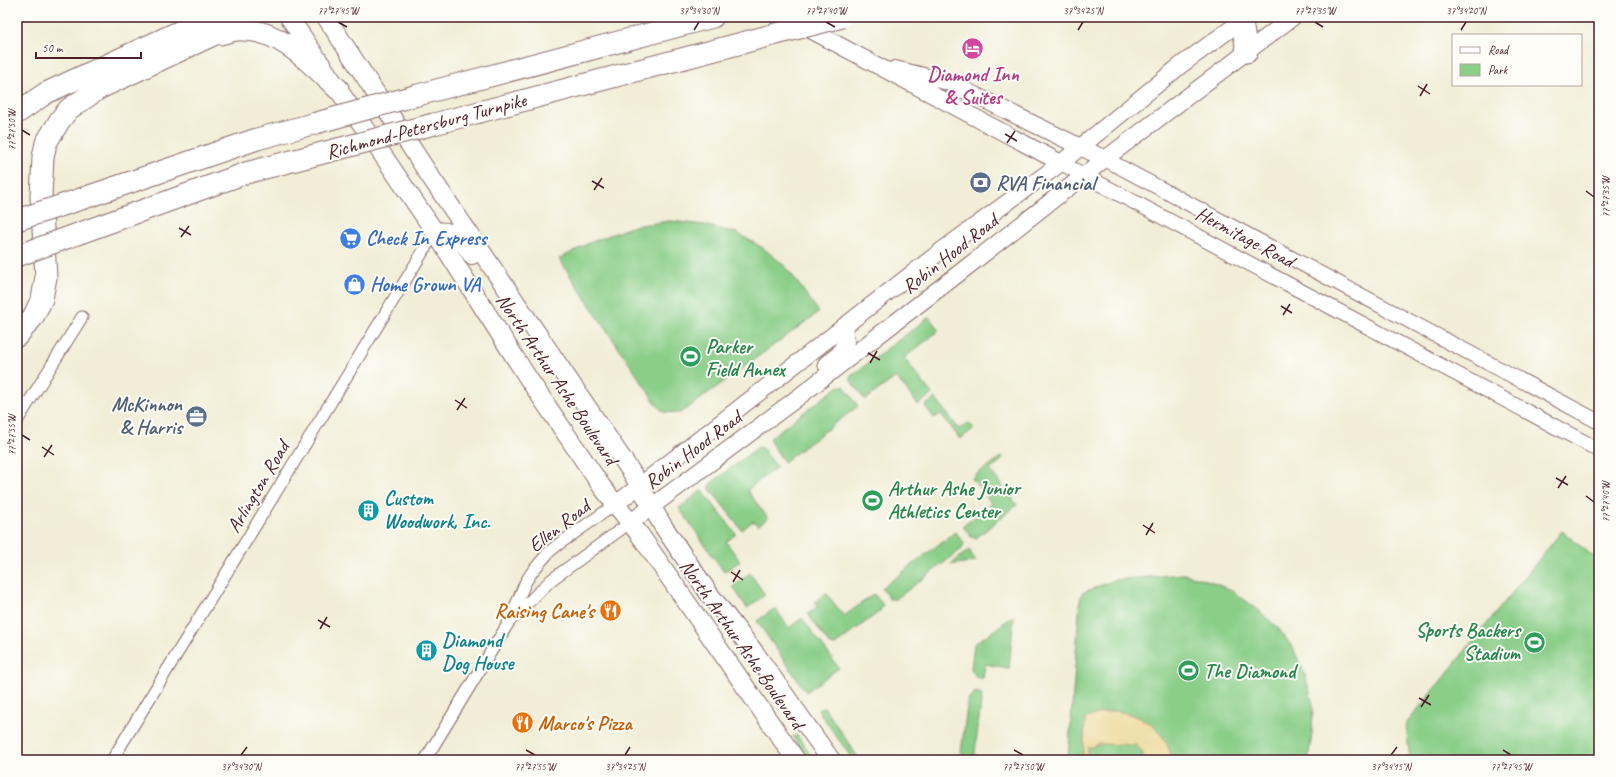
<svg xmlns="http://www.w3.org/2000/svg" width="1616" height="777" viewBox="0 0 1616 777" font-family="Caveat,sans-serif">
<style>
.green{fill:#8ace88;stroke:#6a765a}
.sand{fill:#eeda9e;stroke:#9c7c64}
.lines{fill:none;stroke-linecap:round;stroke-linejoin:round}
.minor-casing{stroke:#846767;stroke-width:13}
.tertiary-casing{stroke:#846767;stroke-width:16}
.secondary-casing{stroke:#846767;stroke-width:18}
.primary-casing{stroke:#846767;stroke-width:20}
.motorway-casing{stroke:#846767;stroke-width:23}
.minor{stroke:#fff;stroke-width:11}
.tertiary{stroke:#fff;stroke-width:14}
.secondary{stroke:#fff;stroke-width:16}
.primary{stroke:#fff;stroke-width:18}
.motorway{stroke:#fff;stroke-width:21}
.motorway-bridge-casing{stroke:#846767;stroke-width:23;stroke-linecap:butt}
.motorway-bridge{stroke:#fff;stroke-width:21}
.ticks{fill:none;stroke:#4a1f2b;stroke-width:1.5}
.labels{text-anchor:middle;dominant-baseline:central;stroke-width:4;stroke-linejoin:round;paint-order:stroke}
.hotel-label{font-size:20px;font-weight:bold;fill:#b23c85;stroke:#fdfcf7}
.street-label{font-size:20px;fill:#4a1f2b;stroke:#fdfcf7}
.service-label{font-size:20px;font-weight:bold;fill:#4e5e75;stroke:#fdfcf7;text-anchor:start}
.shop-label{font-size:20px;font-weight:bold;fill:#366cbe;stroke:#fdfcf7;text-anchor:start}
.leisure-label{font-size:20px;font-weight:bold;fill:#27864d;stroke:#fdfcf7;text-anchor:start}
.culture-label{font-size:20px;font-weight:bold;fill:#0d838f;stroke:#fdfcf7;text-anchor:start}
.food-label{font-size:20px;font-weight:bold;fill:#c56008;stroke:#fdfcf7;text-anchor:end}
.neatline{fill:none;stroke:#4a1f2b;stroke-width:1.5}
.ticks-label{font-size:10px;text-anchor:middle;fill:#4a1f2b}
</style>
<rect width="100%" height="100%" fill="#fdfcf7"/>
<filter id="ink" filterUnits="userSpaceOnUse"><feTurbulence type="fractalNoise" baseFrequency=".025" numOctaves="2"/><feDisplacementMap in="SourceGraphic" scale="8" xChannelSelector="R" yChannelSelector="G"/><feConvolveMatrix kernelMatrix="1 2 1 2 8 2 1 2 1" color-interpolation-filters="sRGB"/></filter>
<filter id="wash" filterUnits="userSpaceOnUse"><feTurbulence type="fractalNoise" baseFrequency=".012" numOctaves="4" result="noise"/><feDisplacementMap in="SourceGraphic" scale="16" xChannelSelector="R" yChannelSelector="G"/><feGaussianBlur stdDeviation="0.9" result="paint"/><feColorMatrix in="noise" values="0 0 0 0 0 0 0 0 0 0 0 0 0 0 0 0 0 1.4 0 .05"/><feComposite in="paint" operator="in"/></filter>
<g filter="url(#wash)">
<rect width="100%" height="100%" fill="#f1edd6"/>
<g class="green">
<polygon points="670,221 704,225 737,233 763,248 786,267 819,312 681,413 663,412 655,402 559,259 589,243 634,226"/>
<polygon points="929,317 938,329 937,332 904,358 932,394 918,405 896,377 865,400 851,381 850,377"/>
<polygon points="839,386 844,386 858,406 784,462 771,443 771,437"/>
<polygon points="935,398 959,429 969,423 973,427 972,430 960,439 941,414 934,418 925,406"/>
<polygon points="758,447 762,448 777,467 747,490 768,518 758,526 753,521 742,530 710,489 710,484"/>
<polygon points="1001,457 1003,459 990,470 1017,505 976,538 971,537 963,526 992,504 972,478"/>
<polygon points="702,490 736,534 726,542 740,561 724,572 679,508"/>
<polygon points="1562,531 1599,561 1599,760 1410,760 1406,724"/>
<polygon points="955,532 964,543 962,549 896,599 889,599 882,588"/>
<polygon points="969,550 976,561 950,565"/>
<polygon points="750,573 765,595 747,608 733,587"/>
<polygon points="1184,574 1210,581 1232,591 1256,608 1278,628 1293,648 1305,675 1313,704 1312,734 1308,760 1068,760 1080,600 1082,593 1114,580"/>
<polygon points="826,593 844,616 874,594 883,605 880,611 834,646 829,644 808,614 818,606 815,602"/>
<polygon points="775,608 789,628 802,618 839,668 806,692 757,621"/>
<polygon points="1014,616 1009,668 985,664 983,678 977,678 971,669 974,644"/>
<polygon points="975,692 982,694 974,760 960,760 968,699"/>
<polygon points="824,707 860,760 853,760 818,710"/>
<polygon points="797,735 814,760 808,760 793,737"/>
</g>
<path class="sand" d="M1114 711C1144 715 1166 729 1172 760H1143V752L1136 745 1098 744 1093 747H1088L1087 760H1083L1085 719 1100 713Z"/>
</g>
<g filter="url(#ink)">
<g class="lines">
<defs>
<g id="minor">
<polyline points="17,421 82,317"/>
<polyline points="512,619 551,580 631,522"/>
<polyline points="112,760 435,232"/>
<polyline points="425,760 509,622 525,583 532,572 549,552 559,544 616,504"/>
</g>
<g id="tertiary">
<polyline points="1105,159 1599,422"/>
<polyline points="1061,163 1599,450"/>
</g>
<g id="secondary">
<polyline points="786,17 1061,163"/>
<polyline points="895,69 948,82 1105,159"/>
<polyline points="826,364 839,354 846,342 844,326"/>
<polyline points="616,504 941,251 1061,163 1181,65 1247,17"/>
<polyline points="631,522 792,402 958,274 1105,159 1293,17"/>
</g>
<g id="primary">
<polyline points="289,17 435,232 528,378 602,487 640,535 796,760"/>
<polyline points="326,17 430,176 632,473 663,526 710,595 755,653 831,760"/>
<path d="M435 232C455 229 461 240 472 255"/>
</g>
<g id="motorway">
<polyline points="1241,17 1247,52"/>
<path d="M221 34C228 32 236 29 243 30 281 30 311 64 338 89"/>
<polyline points="414,96 713,17"/>
<polyline points="17,113 46,93 211,17"/>
<polyline points="434,124 772,35"/>
<polyline points="84,198 257,139 316,123"/>
<polyline points="83,232 246,173 338,149"/>
<polyline points="17,336 33,317 42,299 46,277 41,196 43,157 46,143 60,120 69,109 100,88 213,35 244,17"/>
</g>
</defs>
<use href="#minor" class="minor-casing"/>
<use href="#tertiary" class="tertiary-casing"/>
<use href="#secondary" class="secondary-casing"/>
<use href="#primary" class="primary-casing"/>
<use href="#motorway" class="motorway-casing"/>
<use href="#minor" class="minor"/>
<use href="#tertiary" class="tertiary"/>
<use href="#secondary" class="secondary"/>
<use href="#primary" class="primary"/>
<use href="#motorway" class="motorway"/>
<defs>
<g id="motorway-bridge">
<polyline points="772,35 842,17"/>
<polyline points="316,123 414,96"/>
<polyline points="338,149 434,124"/>
<polyline points="17,220 84,198"/>
<polyline points="17,256 83,232"/>
</g>
</defs>
<use href="#motorway-bridge" class="motorway-bridge-casing"/>
<use href="#motorway-bridge" class="motorway-bridge"/>
</g>
</g>
<path class="ticks" d="M338 22 347 27M826 22 835 27M1315 22 1323 27M694 30 699 22M1078 30 1083 22M1461 30 1466 22M1418 86 1430 94M1420 96 1427 84M22 130 30 135M1005 134 1017 141M1007 143 1015 131M592 181 604 188M594 190 602 178M1586 191 1594 197M179 228 191 235M181 237 189 226M1281 306 1292 313M1283 315 1290 304M868 353 880 360M870 363 877 351M455 400 467 408M457 410 465 398M22 435 30 440M42 447 54 455M44 457 52 445M1556 478 1568 485M1558 488 1566 476M1586 496 1594 502M1143 525 1155 533M1146 535 1153 523M731 572 743 580M733 582 740 570M318 620 330 627M320 629 327 617M1419 698 1431 705M1421 707 1429 695M526 750 535 755M1014 750 1023 755M1503 750 1511 755M241 755 247 747M625 755 630 747M1391 755 1397 747"/>
<defs>
<symbol id="hotel-disc" viewBox="-11 -11 22 22"><circle r="9.5" fill="#d1479c" stroke="#fdfcf7"/><path d="M-6-4.5h1.5V1H6V5H4.5V3h-9V5H-6ZM-4 0a1.8 1.8 0 1 1 3.6 0ZM.5 0V-2.5h3Q6-2.5 6 0Z" fill="#fff"/></symbol>
<symbol id="bank-disc" viewBox="-11 -11 22 22"><circle r="9.5" fill="#5c6f8a" stroke="#fdfcf7"/><path d="M-6-4H6V4H-6ZM0-2.3a2.3 2.3 0 1 0 0 4.6a2.3 2.3 0 1 0 0-4.6Z" fill="#fff"/></symbol>
<symbol id="supermarket-disc" viewBox="-11 -11 22 22"><circle r="9.5" fill="#3f7fe0" stroke="#fdfcf7"/><path d="M-6-5.5h2.5l.6 2H6L4.5 2H-2.5L-4.4-4H-6ZM-1.5 3.2a1.3 1.3 0 1 0 .1 0ZM3 3.2a1.3 1.3 0 1 0 .1 0Z" fill="#fff"/></symbol>
<symbol id="shop-disc" viewBox="-11 -11 22 22"><circle r="9.5" fill="#3f7fe0" stroke="#fdfcf7"/><path d="M-5-2.5h2.3a2.7 3.5 0 0 1 5.4 0H5L5.5 6h-11ZM-1.5-2.5h3a1.5 2.3 0 0 0-3 0Z" fill="#fff"/></symbol>
<symbol id="stadium-disc" viewBox="-11 -11 22 22"><circle r="9.5" fill="#2e9e5b" stroke="#fdfcf7"/><path d="M0-5a6.5 5 0 1 0 0 10a6.5 5 0 1 0 0-10ZM-3.5-1.8h7v3.6h-7Z" fill="#fff"/></symbol>
<symbol id="office-disc" viewBox="-11 -11 22 22"><circle r="9.5" fill="#5c6f8a" stroke="#fdfcf7"/><path d="M-6-3h4V-5.5h4V-3h4V5H-6ZM-1-4.5V-3h2v-1.5ZM-6 0V1H6V0Z" fill="#fff"/></symbol>
<symbol id="building-disc" viewBox="-11 -11 22 22"><circle r="9.5" fill="#0f9aa8" stroke="#fdfcf7"/><path d="M-4-6H4V6H1V3H-1V6H-4ZM-2.5-4.3h1.7v1.8h-1.7ZM.8-4.3h1.7v1.8H.8ZM-2.5-1h1.7V.8h-1.7ZM.8-1h1.7V.8H.8Z" fill="#fff"/></symbol>
<symbol id="restaurant-disc" viewBox="-11 -11 22 22"><circle r="9.5" fill="#e8710a" stroke="#fdfcf7"/><path d="M-5-6h1v4h1v-4h1v4h1v-4h1v5L-1.5 .5V6h-2V.5L-5-1ZM5-6V6H3V1.5H1.5Q1.5-4 5-6Z" fill="#fff"/></symbol>
</defs>
<g fill-rule="evenodd">
<use href="#hotel-disc" x="960" y="36" width="25" height="25"/>
<use href="#bank-disc" x="968" y="170" width="25" height="25"/>
<use href="#supermarket-disc" x="338" y="226" width="25" height="25"/>
<use href="#shop-disc" x="342" y="272" width="25" height="25"/>
<use href="#stadium-disc" x="678" y="344" width="25" height="25"/>
<use href="#office-disc" x="184" y="404" width="25" height="25"/>
<use href="#stadium-disc" x="860" y="488" width="25" height="25"/>
<use href="#building-disc" x="356" y="498" width="25" height="25"/>
<use href="#restaurant-disc" x="598" y="598" width="25" height="25"/>
<use href="#stadium-disc" x="1522" y="630" width="25" height="25"/>
<use href="#building-disc" x="414" y="638" width="25" height="25"/>
<use href="#stadium-disc" x="1176" y="658" width="25" height="25"/>
<use href="#restaurant-disc" x="510" y="710" width="25" height="25"/>
</g>
<g class="labels">
<g class="hotel-label">
<text x="973" y="74">Diamond Inn<tspan x="973" dy="23">&amp; Suites</tspan></text>
</g>
<g class="street-label">
<text transform="translate(426 126) rotate(-15)">Richmond-Petersburg Turnpike</text>
<text transform="translate(1245 237) rotate(28)">Hermitage Road</text>
<text transform="translate(950 254) rotate(-38)">Robin Hood Road</text>
<text transform="translate(557 379) rotate(56)">North Arthur Ashe Boulevard</text>
<text transform="translate(693 450) rotate(-37)">Robin Hood Road</text>
<text transform="translate(258 487) rotate(-59)">Arlington Road</text>
<text transform="translate(559 526) rotate(-38)">Ellen Road</text>
<text transform="translate(742 644) rotate(55)">North Arthur Ashe Boulevard</text>
</g>
<g class="service-label">
<text x="996" y="183">RVA Financial</text>
<text x="182" y="404" text-anchor="end">McKinnon<tspan x="182" dy="23">&amp; Harris</tspan></text>
</g>
<g class="shop-label">
<text x="366" y="238">Check In Express</text>
<text x="370" y="284">Home Grown VA</text>
</g>
<g class="leisure-label">
<text x="706" y="346">Parker<tspan x="706" dy="23">Field Annex</tspan></text>
<text x="888" y="488">Arthur Ashe Junior<tspan x="888" dy="23">Athletics Center</tspan></text>
<text x="1520" y="630" text-anchor="end">Sports Backers<tspan x="1520" dy="23">Stadium</tspan></text>
<text x="1204" y="671">The Diamond</text>
</g>
<g class="culture-label">
<text x="384" y="498">Custom<tspan x="384" dy="23">Woodwork, Inc.</tspan></text>
<text x="442" y="640">Diamond<tspan x="442" dy="23">Dog House</tspan></text>
</g>
<g class="food-label">
<text x="594" y="611">Raising Cane's</text>
<text x="538" y="723" text-anchor="start">Marco's Pizza</text>
</g>
</g>
<rect width="1616" height="777" fill="none" stroke="#fdfcf7" stroke-width="44"/>
<rect x="1452" y="34" width="130" height="52" fill="#fdfcf7" stroke="#b5a4a5"/>
<rect x="1460" y="47" width="20" height="6" fill="#ffffff" stroke="#b5a4a5"/>
<text x="1488" y="54" font-size="12" fill="#4a1f2b">Road</text>
<rect x="1460" y="64" width="20" height="12" fill="#8ace88" stroke="#b5a4a5"/>
<text x="1488" y="74" font-size="12" fill="#4a1f2b">Park</text>
<path d="M36 52v6h105v-6" fill="none" stroke="#4a1f2b" stroke-width="2"/>
<text x="42" y="52" font-size="12" fill="#4a1f2b" stroke="#fdfcf7" stroke-width="3" paint-order="stroke">50 m</text>
<rect x="22" y="22" width="1572" height="733" class="neatline"/>
<g class="ticks-label">
<text x="338" y="14">77°27'45"W</text>
<text x="699" y="14">37°34'30"N</text>
<text x="826" y="14">77°27'40"W</text>
<text x="1083" y="14">37°34'25"N</text>
<text x="1315" y="14">77°27'35"W</text>
<text x="1466" y="14">37°34'20"N</text>
<text transform="translate(11 130) rotate(-90)" y="4">77°27'50"W</text>
<text transform="translate(1605 197) rotate(-90)" y="4">77°27'35"W</text>
<text transform="translate(11 435) rotate(-90)" y="4">77°27'55"W</text>
<text transform="translate(1605 502) rotate(-90)" y="4">77°27'40"W</text>
<text x="241" y="770">37°34'30"N</text>
<text x="535" y="770">77°27'55"W</text>
<text x="625" y="770">37°34'25"N</text>
<text x="1023" y="770">77°27'50"W</text>
<text x="1391" y="770">37°34'15"N</text>
<text x="1511" y="770">77°27'45"W</text>
</g>
</svg>
